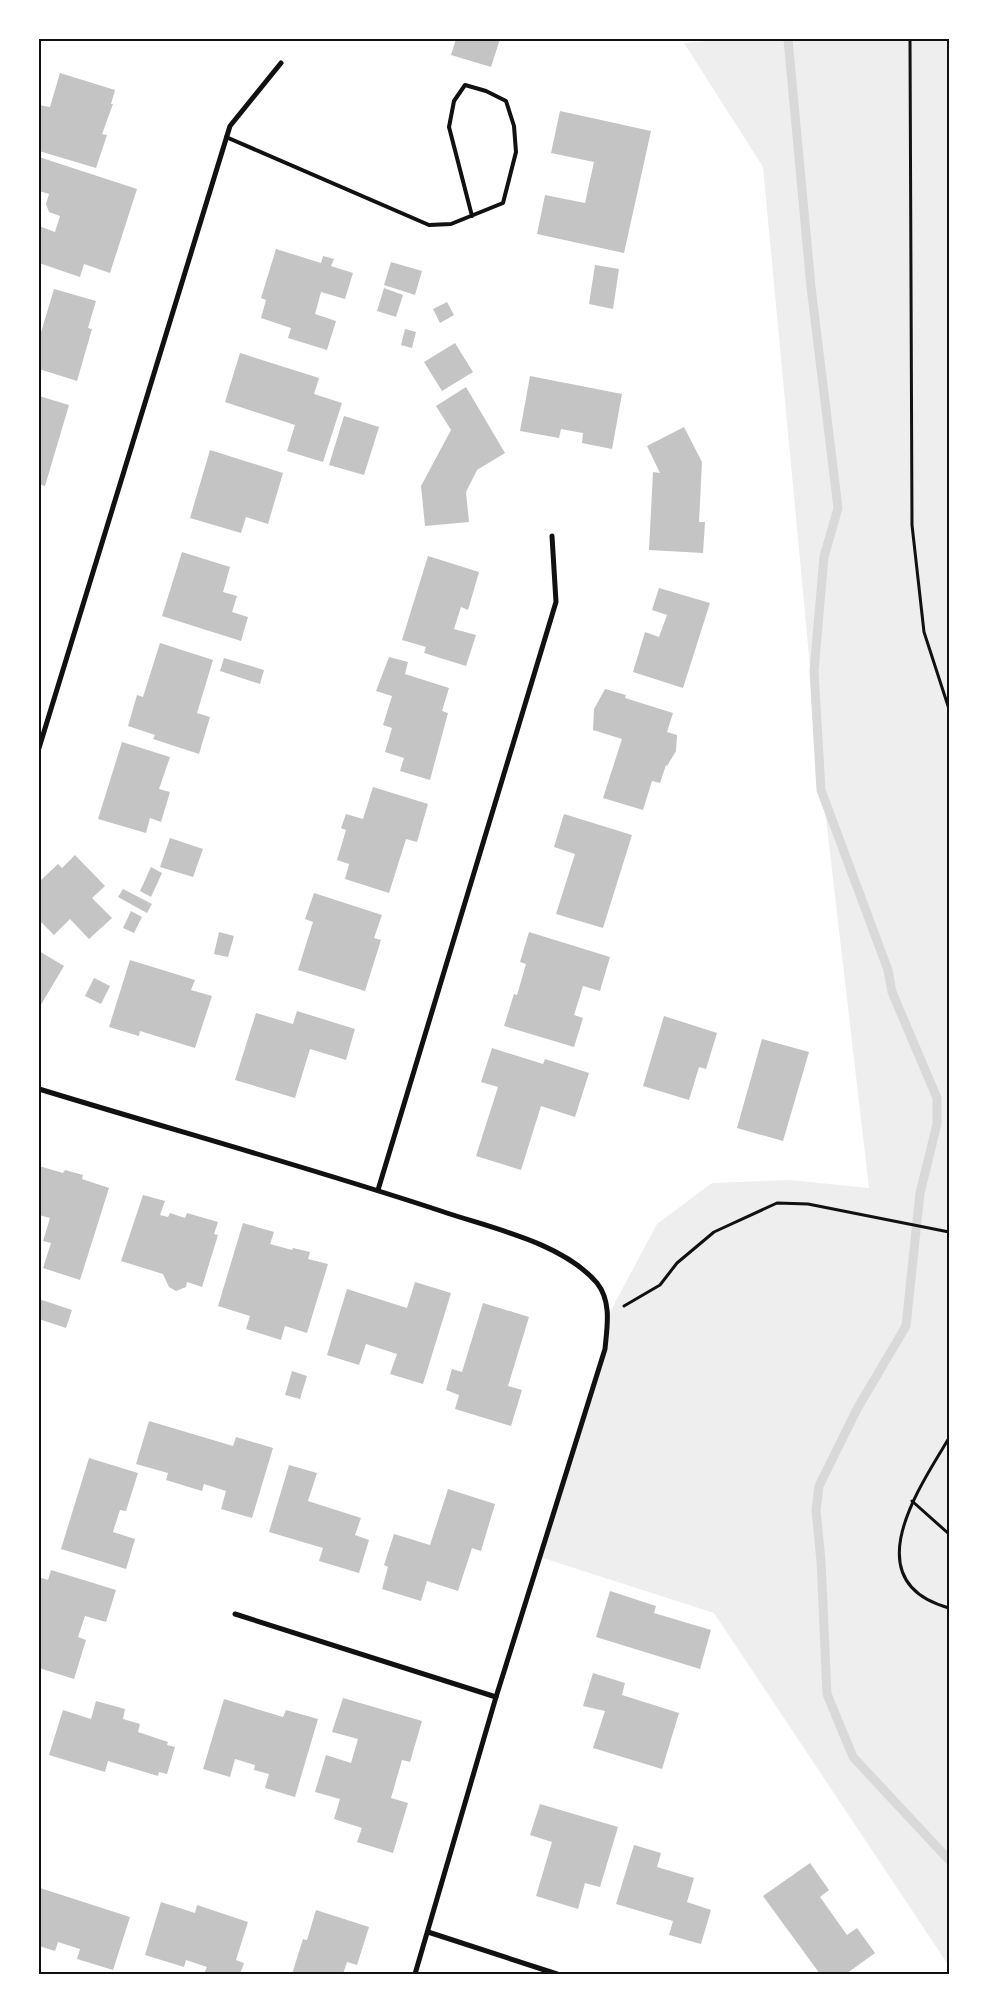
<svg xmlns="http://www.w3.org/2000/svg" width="988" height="2013" viewBox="0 0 988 2013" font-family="Arial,sans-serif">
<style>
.green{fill:#eee}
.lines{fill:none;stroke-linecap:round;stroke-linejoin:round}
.stream{stroke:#d9d9d9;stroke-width:9}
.building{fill:#c4c4c4}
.path{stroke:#111;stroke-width:3}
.service{stroke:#111;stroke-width:4}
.minor{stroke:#111;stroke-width:5}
.neatline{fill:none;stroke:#111;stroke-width:2}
</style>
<rect width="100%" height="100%" fill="#fff"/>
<polygon class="green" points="730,39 949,39 949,1966 714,1613 540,1557 605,1349 609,1314 657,1224 712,1183 790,1180 869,1188 817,741 763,167 684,43"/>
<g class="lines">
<polyline class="stream" points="788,39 811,287 838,508 824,557 814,671 821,790 888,970 892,992 937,1098 937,1124 920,1193 906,1326 857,1409 819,1486 816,1510 821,1561 827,1694 853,1757 949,1860"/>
</g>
<g class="building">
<polygon points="456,39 500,39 491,67 451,55"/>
<polygon points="60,73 115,90 111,104 113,104 102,134 107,135 96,168 39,151 39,105 50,107"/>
<polygon points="560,111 651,131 624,253 537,234 545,195 585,203 594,162 551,153"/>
<polygon points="39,157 137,189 110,273 84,264 80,277 39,263 39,226 55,232 60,216 49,212 46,204 49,194 39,191"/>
<polygon points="276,249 321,263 323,256 334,259 331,266 353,273 345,299 321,292 315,314 336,321 327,350 288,338 291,328 261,318 266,300 261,298"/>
<polygon points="391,262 422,271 415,295 384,285"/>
<polygon points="595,265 619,269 613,309 589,304"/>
<polygon points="384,288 403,295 396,317 377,311"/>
<polygon points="54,289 96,301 88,328 92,329 77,381 39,369 39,339"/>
<polygon points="447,302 454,315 440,323 433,309"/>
<polygon points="405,329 416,332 412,348 401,345"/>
<polygon points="455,343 473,372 442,391 424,362"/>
<polygon points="240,353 319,378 314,394 342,403 323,462 287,451 295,425 225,402"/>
<polygon points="530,376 622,394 612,449 582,443 583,433 561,429 559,438 520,431"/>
<polygon points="466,387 505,453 477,470 466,492 469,522 425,526 421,486 451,430 436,406"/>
<polygon points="39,396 69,405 45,486 39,484"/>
<polygon points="344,416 379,427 364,475 329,465"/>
<polygon points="684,427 702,462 699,522 705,522 703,553 649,550 653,472 660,473 647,446"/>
<polygon points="210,450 283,473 268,524 246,517 241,533 190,518"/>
<polygon points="182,552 230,567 223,592 237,596 232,612 248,617 241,641 162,616"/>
<polygon points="428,556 479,572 468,610 461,607 454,629 476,635 466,666 424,653 426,647 402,640"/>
<polygon points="659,588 710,603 683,688 633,672 645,632 659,637 667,615 652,610"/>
<polygon points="160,643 213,660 197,713 210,717 199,754 153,739 155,735 128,726 137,695 143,697"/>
<polygon points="389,657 408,662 405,674 449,688 442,711 448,713 430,780 400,771 404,758 385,752 392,728 383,725 392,696 376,691"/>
<polygon points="224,658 264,670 260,684 220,671"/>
<polygon points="605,689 626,695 625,698 673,713 667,732 677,735 676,751 667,766 666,765 660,783 652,781 643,810 603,798 622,739 593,730 594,709"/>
<polygon points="122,742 170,757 159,789 170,792 161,822 150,818 146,833 98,819"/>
<polygon points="373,787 428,804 417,842 406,839 389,893 345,879 349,864 337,860 346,830 341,828 346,814 363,819"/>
<polygon points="564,814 632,835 603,928 556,914 575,854 554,847"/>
<polygon points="170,838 203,849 193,877 160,867"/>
<polygon points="75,855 105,886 92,898 112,918 89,939 70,919 54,935 39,920 39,882 58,864 62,868"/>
<polygon points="151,867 162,873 151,897 140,891"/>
<polygon points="123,889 152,904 147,913 118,897"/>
<polygon points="314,893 382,915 374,938 381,940 365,991 298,970 313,922 305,919"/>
<polygon points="131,911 142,917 134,933 123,928"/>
<polygon points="219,932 234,936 228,957 214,954"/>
<polygon points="529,932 610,957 600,991 583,986 574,1015 583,1018 574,1047 504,1026 514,994 517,995 526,964 520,962"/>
<polygon points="39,951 64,966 39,1008"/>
<polygon points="130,960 195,980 191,990 212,996 195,1048 140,1031 139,1036 109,1027"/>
<polygon points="94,978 110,986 101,1004 85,996"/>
<polygon points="297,1011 355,1029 346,1060 310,1049 295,1098 235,1080 256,1013 293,1024"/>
<polygon points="664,1016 717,1033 706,1069 699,1067 689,1100 643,1086"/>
<polygon points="762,1039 809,1052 783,1141 737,1128"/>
<polygon points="492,1048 543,1064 545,1059 589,1073 575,1117 541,1106 521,1170 476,1156 498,1087 481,1082"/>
<polygon points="39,1166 63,1173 65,1170 83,1175 82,1179 109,1188 80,1280 43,1268 51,1243 43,1241 50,1218 39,1215"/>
<polygon points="143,1195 165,1201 160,1215 168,1217 170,1213 185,1218 187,1213 218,1222 214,1234 218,1235 202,1287 187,1282 186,1287 176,1291 169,1287 163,1274 121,1261"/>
<polygon points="243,1223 274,1232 270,1244 292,1250 293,1248 310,1252 308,1259 328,1264 307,1333 285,1326 281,1340 246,1329 250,1316 218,1306"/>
<polygon points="415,1282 451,1293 423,1384 390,1374 397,1354 366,1344 359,1365 327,1355 347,1289 407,1308"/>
<polygon points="39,1299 72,1310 66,1328 39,1319"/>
<polygon points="483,1303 529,1317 508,1386 522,1390 511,1426 455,1409 459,1395 446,1390 452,1369 462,1372"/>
<polygon points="292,1371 307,1376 300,1399 285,1395"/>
<polygon points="149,1421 233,1446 236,1437 273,1448 252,1518 221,1509 226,1491 204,1484 202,1491 166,1480 168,1473 136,1464"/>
<polygon points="89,1458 138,1473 126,1511 120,1510 113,1532 135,1539 126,1569 61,1549"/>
<polygon points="289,1465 317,1473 308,1501 361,1518 355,1535 369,1540 359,1573 319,1561 323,1548 269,1532"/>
<polygon points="448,1489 495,1504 481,1551 472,1548 458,1591 427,1581 421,1601 382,1589 388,1567 384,1565 394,1534 430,1545"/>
<polygon points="51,1570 116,1590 106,1622 85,1616 78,1637 86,1640 74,1679 39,1668 39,1577 48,1580"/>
<polygon points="610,1591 656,1606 654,1613 711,1630 700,1669 596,1637"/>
<polygon points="593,1673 625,1683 622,1695 679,1713 662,1769 593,1748 605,1711 583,1706"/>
<polygon points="343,1698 422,1721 410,1762 402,1760 391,1798 408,1803 393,1853 357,1842 362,1828 334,1819 340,1799 315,1792 326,1755 351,1763 358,1739 332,1732"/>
<polygon points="224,1699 283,1717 286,1710 318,1719 295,1797 265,1788 269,1774 254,1770 255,1765 235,1759 230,1777 203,1769"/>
<polygon points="96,1701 125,1709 123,1719 140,1724 138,1732 168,1742 167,1745 175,1747 167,1774 159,1772 158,1776 108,1761 105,1772 49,1755 63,1710 91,1719"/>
<polygon points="540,1804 618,1827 600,1887 585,1883 578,1909 536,1896 552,1842 530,1835"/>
<polygon points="634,1845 661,1853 657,1867 694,1878 687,1902 711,1910 701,1944 669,1935 673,1921 616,1904"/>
<polygon points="810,1863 829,1890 820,1897 847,1935 857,1928 875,1953 846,1974 820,1974 763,1896"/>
<polygon points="40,1888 130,1917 113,1970 77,1959 80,1949 58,1942 55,1951 39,1946"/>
<polygon points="161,1902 195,1913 197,1905 248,1922 236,1960 244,1963 240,1974 204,1974 207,1967 186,1960 184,1967 145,1955"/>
<polygon points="316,1910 369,1927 357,1965 347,1962 343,1974 292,1974 303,1939 307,1940"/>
</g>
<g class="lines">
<g class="path">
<polyline points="910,39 912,525 924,632 949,709"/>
<polyline points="624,1306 660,1285 677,1263 714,1232 777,1203 808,1204 949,1232"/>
<path d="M949 1438C919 1488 854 1582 949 1608"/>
<polyline points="912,1501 949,1534"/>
</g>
<polyline class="service" points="226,137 429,225 451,224 503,203 516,152 514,126 506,101 486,91 465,85 454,101 449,127 472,216"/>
<g class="minor">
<polyline points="39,748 230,126 281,63"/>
<path d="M39 1089C173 1130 308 1167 441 1211 490 1228 562 1242 597 1283 612 1302 607 1327 605 1349L496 1697 415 1974"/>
<polyline points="378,1190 556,602 552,536"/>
<polyline points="235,1614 496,1697"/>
<polyline points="428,1932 557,1974"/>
</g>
</g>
<rect width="988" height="2013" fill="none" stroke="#ffffff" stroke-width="80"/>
<rect x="40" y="40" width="908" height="1933" class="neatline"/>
</svg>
